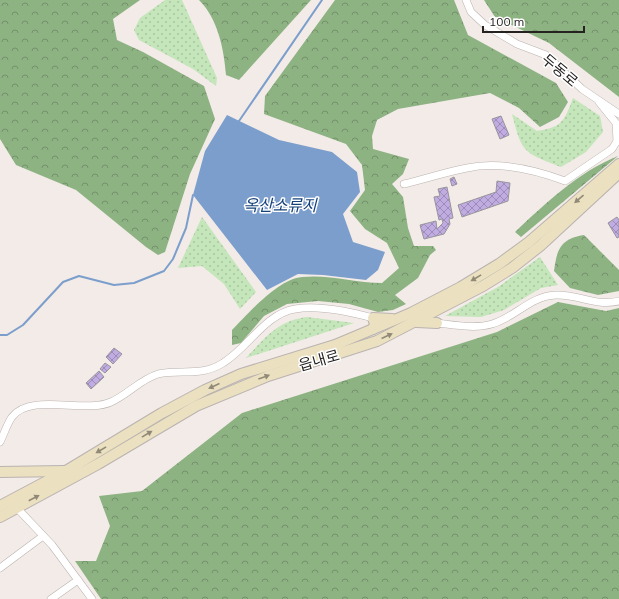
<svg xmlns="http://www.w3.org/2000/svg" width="619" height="599" viewBox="0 0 619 599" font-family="Mulish,'Noto Sans KR',sans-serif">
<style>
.grass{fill:url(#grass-dots)}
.forest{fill:url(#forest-crowns)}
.water{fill:#7c9ecc}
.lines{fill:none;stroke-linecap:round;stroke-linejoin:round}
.stream{stroke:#7c9ecc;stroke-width:2}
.building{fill:url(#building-cross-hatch);stroke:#97959b}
.street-casing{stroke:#bab3b0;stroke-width:8}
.secondary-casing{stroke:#bab3b0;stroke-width:12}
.street{stroke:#fff;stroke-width:7}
.secondary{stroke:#ebe0c0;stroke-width:10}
.oneway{fill:#928a78}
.labels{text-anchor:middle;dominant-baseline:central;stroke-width:3;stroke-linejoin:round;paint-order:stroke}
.street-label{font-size:15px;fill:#252221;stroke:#fff}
.water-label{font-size:16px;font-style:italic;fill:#15417a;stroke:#fff}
</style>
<defs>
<pattern id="grass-dots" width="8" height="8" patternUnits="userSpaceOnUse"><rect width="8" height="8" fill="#c4e6ba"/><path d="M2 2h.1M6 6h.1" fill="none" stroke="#a8c5a0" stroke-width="1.8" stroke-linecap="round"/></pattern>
<pattern id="forest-crowns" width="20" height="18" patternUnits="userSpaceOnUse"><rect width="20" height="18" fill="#8eb383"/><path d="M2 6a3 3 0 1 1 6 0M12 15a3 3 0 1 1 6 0" fill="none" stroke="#74916b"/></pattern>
<pattern id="building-cross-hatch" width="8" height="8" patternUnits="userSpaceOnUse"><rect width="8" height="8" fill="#c1ace2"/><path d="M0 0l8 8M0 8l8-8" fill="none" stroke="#9d8cb7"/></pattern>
</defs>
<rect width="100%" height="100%" fill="#f2ebe7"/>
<g class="grass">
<polygon points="165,0 182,0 217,78 216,86 193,69 139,40 134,30 140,18"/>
<path d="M573 98 600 116 603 132 586 152 561 167C523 152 522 153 512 114L537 131C562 127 564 122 573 98Z"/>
<polygon points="202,217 256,292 240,309 224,284 202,266 178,268"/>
<polygon points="540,257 558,285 541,288 504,310 481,317 445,316 498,287"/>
<path d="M307 317 354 323 246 358C266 337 277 321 307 317Z"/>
</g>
<g class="forest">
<polygon points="0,0 140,0 113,19 117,40 143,52 204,86 215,119 190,174 165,252 158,255 146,247 76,190 16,165 0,139"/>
<path d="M199 0H311L239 80 226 75C224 49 218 19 199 0Z"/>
<path d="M335 0H454L468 35 556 83 568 102 559 117 540 127 519 108 490 93 398 109 377 120 372 136 373 149 409 159 403 174 392 184 403 197 408 228 414 246H433L436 250 430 255 418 278 395 295 406 304 393 310 378 312 349 304 318 301 287 304 264 316 241 343 232 345V330C248 314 278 279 302 277 329 274 355 283 382 283L399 268 387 243 365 229 350 211 365 190 362 165 346 144 264 114 265 96Z"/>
<polygon points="484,0 619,0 619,97 549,43 495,17"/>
<path d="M618 156 521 237 515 232C546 203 578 172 618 156Z"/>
<path d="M584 235 619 270V291L598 295 570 288 554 271C557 249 560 239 584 235Z"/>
<polygon points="558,302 606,311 619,308 619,599 101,599 75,561 96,561 110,526 99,496 142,491 242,413 497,332"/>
</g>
<polygon class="water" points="227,115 279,140 332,152 357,172 360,192 343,214 353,242 385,252 378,270 366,280 323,275 298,274 267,290 193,195 205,151"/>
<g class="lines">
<g class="stream">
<polyline points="239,121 322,0"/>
<polyline points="0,335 7,335 23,325 63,282 79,276 114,285 134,283 164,271 173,259 186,228 193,195"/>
</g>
</g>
<g class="building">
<polygon points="501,116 509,135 500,139 492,119"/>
<polygon points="454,177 457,184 452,186 450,179"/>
<polygon points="497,181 510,183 508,201 462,217 458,205 496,192"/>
<polygon points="447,187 453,218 449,219 450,224 444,234 424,239 420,225 436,221 437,229 443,223 442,219 439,220 434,197 440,196 438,189"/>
<polygon points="617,217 619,220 619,237 617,238 608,223"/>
<polygon points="114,348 122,354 113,364 106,357"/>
<polygon points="105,363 111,367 105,373 100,369"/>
<polygon points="99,371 104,377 91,389 86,383"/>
</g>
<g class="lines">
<defs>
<g id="street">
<polyline points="466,0 471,12 485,25 517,44 546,55 582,89 619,114"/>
<path d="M404 184C425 179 446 172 467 168 499 161 535 170 565 181L612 149 617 141 616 123 599 102"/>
<path d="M437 323C455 325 475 329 492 324 516 317 530 296 556 295 578 294 597 307 619 301"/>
<path d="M0 442C4 434 7 424 12 417 31 392 85 414 111 402 127 395 141 379 158 374 181 369 201 377 223 363 248 348 265 314 295 309 318 305 351 312 373 318"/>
<polyline points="17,508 52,545 92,599"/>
<polyline points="0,568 43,536"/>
<polyline points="51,599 78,580"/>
</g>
<g id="secondary">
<polyline points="417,322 437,323"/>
<polyline points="373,329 375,324 373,318 392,319"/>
<polyline points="0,472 64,471"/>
<polyline points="0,506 66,471 162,413 205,390 241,374 335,345 411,313 461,287 499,264 529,242 619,164"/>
<polyline points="0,517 98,464 196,406 268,376 377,341 483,286 512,268 540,246 619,173"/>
</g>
</defs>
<use href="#street" class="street-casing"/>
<use href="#secondary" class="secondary-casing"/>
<use href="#street" class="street"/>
<use href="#secondary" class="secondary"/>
</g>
<defs><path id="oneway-solid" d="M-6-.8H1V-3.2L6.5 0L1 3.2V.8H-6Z"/></defs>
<g class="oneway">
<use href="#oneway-solid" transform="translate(579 199) rotate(139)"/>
<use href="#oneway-solid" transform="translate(476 278) rotate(149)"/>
<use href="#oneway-solid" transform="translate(387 336) rotate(-25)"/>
<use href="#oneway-solid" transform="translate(264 377) rotate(-20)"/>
<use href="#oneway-solid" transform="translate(214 386) rotate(156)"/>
<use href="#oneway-solid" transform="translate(147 434) rotate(-31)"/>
<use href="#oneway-solid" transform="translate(101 450) rotate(149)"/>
<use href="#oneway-solid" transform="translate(34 498) rotate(-28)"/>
</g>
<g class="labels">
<g class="street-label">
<text transform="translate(560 70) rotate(40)">두동로</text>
<text transform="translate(319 360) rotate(-16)">읍내로</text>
</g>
<g class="water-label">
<text x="280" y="205">옥산소류지</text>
</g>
</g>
<path d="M483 26v6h101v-6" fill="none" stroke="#252221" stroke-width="2"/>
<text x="489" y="26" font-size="12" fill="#252221" stroke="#ffffff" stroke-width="3" paint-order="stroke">100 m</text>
</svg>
